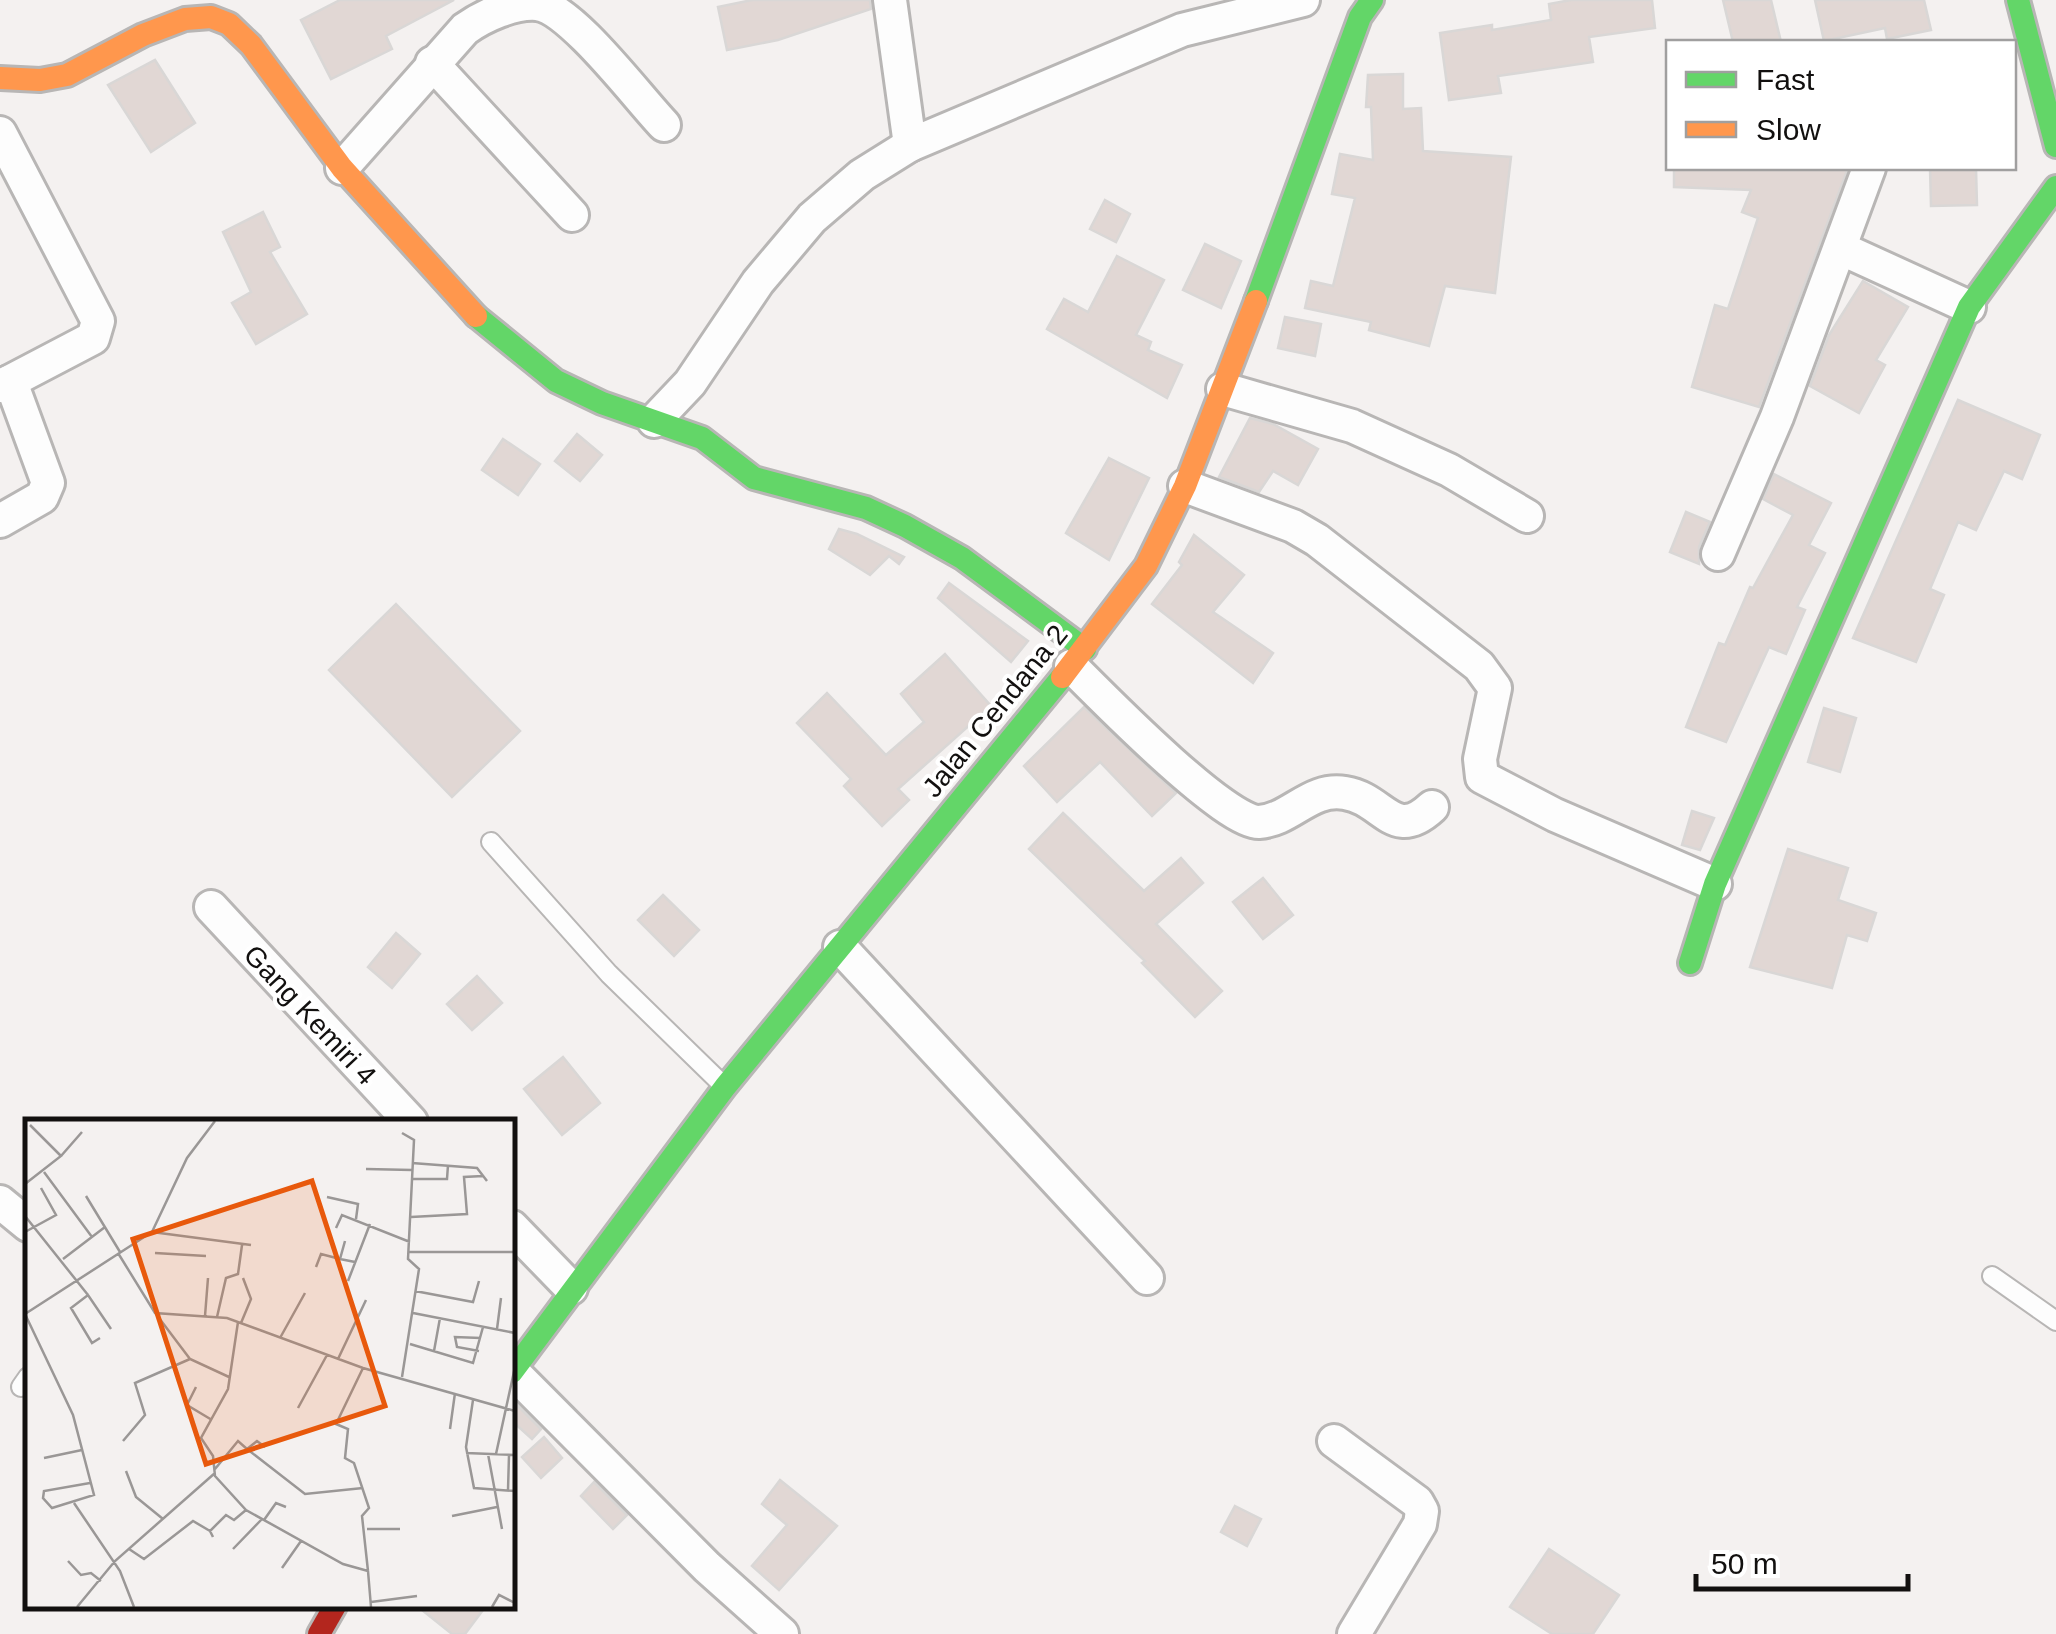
<svg xmlns="http://www.w3.org/2000/svg" width="2056" height="1634" viewBox="0 0 2056 1634" font-family="Arial,sans-serif">
<style>
.building{fill:#e1d7d4;stroke:#d9d7d6;stroke-width:2.5}
.lines{fill:none;stroke-linecap:round;stroke-linejoin:round}
.lane-casing{stroke:#b8b6b5;stroke-width:22}
.street-casing{stroke:#b8b6b5;stroke-width:38}
.fast-casing{stroke:#b8b6b5;stroke-width:28}
.slow-casing{stroke:#b8b6b5;stroke-width:28}
.jam-casing{stroke:#b8b6b5;stroke-width:28}
.lane{stroke:#fdfdfd;stroke-width:18}
.street{stroke:#fdfdfd;stroke-width:32}
.fast{stroke:#63d668;stroke-width:22}
.slow{stroke:#ff974d;stroke-width:22}
.jam{stroke:#b3261e;stroke-width:22}
.labels{text-anchor:middle;dominant-baseline:central;stroke-width:8;stroke-linejoin:round;paint-order:stroke}
.street-label{font-size:28px;fill:#12100f;stroke:#fff}
.inset-road{fill:none;stroke:#9a9796;stroke-width:2.5}
.view{fill:#e8590c;fill-opacity:0.15;stroke:#e8590c;stroke-width:5}
.inset-edge{fill:none;stroke:#12100f;stroke-width:5}
</style>
<rect width="100%" height="100%" fill="#f4f1f0"/>
<g class="building">
<polygon points="340,0 454,0 386,36 392,49 331,79 301,20"/>
<polygon points="752,0 870,0 871,9 778,40 727,50 718,7"/>
<polygon points="1571,0 1652,0 1655,28 1589,37 1593,62 1498,76 1501,93 1449,100 1440,33 1492,25 1492,30 1551,20 1549,4"/>
<polygon points="1723,0 1771,0 1781,42 1733,42"/>
<polygon points="1815,0 1924,0 1931,30 1887,39 1885,28 1824,41"/>
<polygon points="155,60 195,123 151,152 108,85"/>
<polygon points="1403,74 1403,109 1421,108 1423,151 1511,157 1495,293 1445,286 1429,346 1369,330 1371,322 1305,308 1311,281 1333,286 1355,198 1332,194 1340,154 1373,160 1371,107 1366,107 1368,75"/>
<polygon points="1674,168 1848,168 1759,407 1692,387 1715,305 1728,309 1758,218 1742,212 1751,190 1674,187"/>
<polygon points="1930,168 1976,168 1977,205 1931,206"/>
<polygon points="1105,200 1130,214 1116,242 1090,229"/>
<polygon points="263,212 280,247 270,252 307,314 256,344 232,303 251,292 223,232"/>
<polygon points="1205,244 1241,261 1221,308 1183,290"/>
<polygon points="1117,256 1164,280 1136,335 1151,342 1148,350 1182,365 1167,398 1047,329 1064,299 1088,312"/>
<polygon points="1863,281 1908,307 1876,360 1885,365 1859,413 1810,386 1829,335"/>
<polygon points="1285,317 1321,324 1315,356 1278,348"/>
<polygon points="1958,400 2040,435 2022,479 2004,471 1976,530 1958,522 1930,589 1944,595 1916,662 1853,638"/>
<polygon points="1250,418 1273,424 1318,449 1298,485 1273,471 1259,492 1219,477"/>
<polygon points="577,434 602,455 580,481 555,461"/>
<polygon points="503,439 540,464 518,495 482,470"/>
<polygon points="1109,458 1149,478 1109,560 1066,533"/>
<polygon points="1774,474 1831,503 1809,545 1825,553 1797,607 1805,610 1786,654 1769,647 1726,742 1686,727 1719,643 1725,645 1750,587 1753,588 1793,515 1763,499"/>
<polygon points="1686,512 1710,522 1699,547 1699,564 1670,552"/>
<polygon points="839,529 857,534 904,557 899,564 889,556 870,575 829,549"/>
<polygon points="1194,535 1244,575 1213,612 1273,653 1253,683 1152,604 1182,565 1179,562"/>
<polygon points="949,583 1028,641 1011,662 938,598"/>
<polygon points="396,604 520,731 452,797 329,670"/>
<polygon points="945,654 991,706 898,789 909,800 882,826 844,786 851,779 797,723 827,693 886,755 924,722 901,694"/>
<polygon points="1084,707 1176,793 1152,816 1100,762 1057,802 1024,766"/>
<polygon points="1824,708 1856,718 1840,772 1808,762"/>
<polygon points="1692,811 1714,818 1700,850 1682,845"/>
<polygon points="1063,813 1144,891 1181,858 1203,883 1156,924 1222,991 1195,1017 1142,963 1145,961 1029,849"/>
<polygon points="1788,849 1848,868 1838,900 1876,913 1867,941 1847,935 1832,988 1750,967"/>
<polygon points="1263,878 1293,915 1263,939 1233,902"/>
<polygon points="663,895 699,930 674,956 638,920"/>
<polygon points="396,933 420,954 392,988 368,967"/>
<polygon points="477,976 502,1003 472,1030 447,1004"/>
<polygon points="563,1057 600,1103 562,1135 524,1089"/>
<polygon points="512,1400 541,1429 532,1439 512,1421"/>
<polygon points="544,1437 562,1458 541,1478 522,1457"/>
<polygon points="780,1480 837,1526 779,1590 752,1566 787,1525 762,1504"/>
<polygon points="594,1482 627,1515 613,1529 581,1496"/>
<polygon points="1235,1506 1261,1519 1247,1546 1221,1532"/>
<polygon points="1549,1549 1619,1595 1593,1634 1552,1634 1510,1607"/>
<polygon points="417,1606 486,1606 465,1634 452,1634"/>
</g>
<g class="lines">
<defs>
<g id="lane">
<polyline points="491,842 609,974 725,1087"/>
<polyline points="1992,1276 2056,1321"/>
<polyline points="21,1387 28,1377"/>
</g>
<g id="street">
<polyline points="890,0 910,145"/>
<polyline points="432,63 572,215"/>
<polyline points="0,133 98,321 93,338 9,382"/>
<path d="M342 168 465 29C483 16 514 2 537 4 571 8 638 98 664 125"/>
<polyline points="1842,249 1969,307"/>
<polyline points="0,386 9,382 15,393 48,483 42,497 0,521"/>
<polyline points="1223,389 1352,426 1449,470 1527,516"/>
<polyline points="654,421 690,383 758,282 812,218 862,175 910,145 1182,30 1303,0"/>
<polyline points="1185,486 1293,526 1317,540 1479,666 1495,688 1480,759 1482,777 1555,815 1715,884"/>
<polyline points="1718,554 1777,417 1869,168"/>
<path d="M1071 666C1100 695 1225 823 1259 822 1291 820 1310 787 1345 793 1384 799 1393 843 1432 807"/>
<polyline points="211,907 411,1122"/>
<polyline points="840,947 1147,1278"/>
<polyline points="0,1202 28,1225"/>
<polyline points="512,1227 571,1288"/>
<polyline points="513,1372 707,1567 782,1634"/>
<polyline points="1334,1441 1417,1502 1422,1511 1420,1524 1354,1634"/>
</g>
<g id="fast">
<polyline points="2018,0 2056,146"/>
<polyline points="1256,301 1360,17 1372,0"/>
<polyline points="476,316 556,381 602,403 702,438 754,478 866,508 905,526 962,558 1085,649"/>
<polyline points="1690,963 1715,884 1969,307 2056,187"/>
<polyline points="512,1372 725,1087 1062,677"/>
</g>
<g id="slow">
<polyline points="0,78 40,80 67,75 143,35 185,19 211,17 229,24 251,45 342,168 476,316"/>
<polyline points="1062,677 1146,566 1185,486 1256,301"/>
</g>
<polyline id="jam" points="319,1634 335,1606"/>
</defs>
<use href="#lane" class="lane-casing"/>
<use href="#street" class="street-casing"/>
<use href="#fast" class="fast-casing"/>
<use href="#slow" class="slow-casing"/>
<use href="#jam" class="jam-casing"/>
<use href="#lane" class="lane"/>
<use href="#street" class="street"/>
<use href="#fast" class="fast"/>
<use href="#slow" class="slow"/>
<use href="#jam" class="jam"/>
</g>
<g class="labels">
<g class="street-label">
<text transform="translate(995 711) rotate(-51)">Jalan Cendana 2</text>
<text transform="translate(310 1015) rotate(47)">Gang Kemiri 4</text>
</g>
</g>
<g transform="translate(25 1119)">
<rect width="490" height="490" fill="#f4f1f0"/>
<path class="inset-road" d="M36 37 57 13M387 44 452 49 462 62M341 50 387 51M19 53 67 118M388 60H422L423 46M0 65 36 37 5 6M61 77 95 133M302 78 333 85 331 100M0 97 63 176M386 98 442 95 439 58 458 57M311 109 317 96 385 123M0 113 31 96 16 69M127 113 226 126M320 122 315 140 330 143M383 133H490M93 134 130 194 202 199 338 249 490 292M130 134 181 137M38 140 80 108M291 148 296 135 315 140M323 162 345 105M390 172 448 183 454 162M388 194 490 214M0 195 48 296 69 376 27 389 18 379 19 372 65 364M0 195 127 113 162 39 190 2M131 195 165 240 204 258M180 197 183 159M192 198 201 159 213 155 217 126M213 203 203 270 176 319 188 337 190 357 221 391 318 445 343 452 346 488M216 204 226 180 218 159M472 210 476 179M75 219 67 224 46 189 63 176 86 210M255 219 280 174M385 225 448 244 458 208M409 232 415 199M454 232 432 228 430 218 456 219M313 240 341 181M338 249 311 305 323 310 320 339 329 344 344 389 337 397 343 452M377 258 394 150 383 140 389 21 377 14M171 268 162 286 187 301M448 281 441 328 449 369 490 372M273 289 302 236M425 310 430 274M98 322 120 296 110 264 165 240M240 328 232 322 222 330 280 375 338 369M441 334 490 336M463 335 477 410M471 335 490 248M19 339 57 331M190 350 213 322 222 330M101 352 111 378 138 400M483 371 484 336M49 384 95 452 109 488M427 397 472 388M239 401 251 384 261 388M342 410H375M188 418 185 412 201 396 209 401 221 391M104 430 119 440 168 402 185 412M208 430 237 400M43 442 56 456 66 454 76 462M257 449 276 422M346 483 392 477M52 488 90 442 190 354M467 488 474 476 490 484"/>
<path class="view" d="M287 62 360 287 181 345 108 120Z"/>
<rect width="490" height="490" class="inset-edge"/>
</g>
<rect x="1666" y="40" width="350" height="130" fill="#ffffff" stroke="#a09f9f" stroke-width="2.5"/>
<rect x="1686" y="72" width="50" height="15" fill="#63d668" stroke="#a09f9f" stroke-width="2.5"/>
<text x="1756" y="90" font-size="30" fill="#12100f">Fast</text>
<rect x="1686" y="122" width="50" height="15" fill="#ff974d" stroke="#a09f9f" stroke-width="2.5"/>
<text x="1756" y="140" font-size="30" fill="#12100f">Slow</text>
<path d="M1696 1574v15h212v-15" fill="none" stroke="#12100f" stroke-width="5"/>
<text x="1711" y="1574" font-size="30" fill="#12100f" stroke="#ffffff" stroke-width="8" paint-order="stroke">50 m</text>
</svg>
